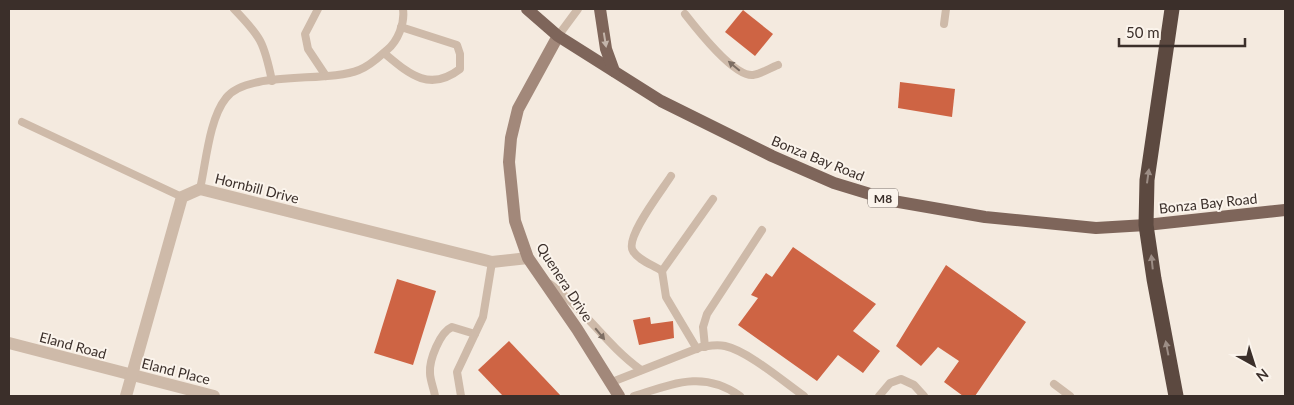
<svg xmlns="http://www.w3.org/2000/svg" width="1294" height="405" viewBox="0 0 1294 405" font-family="Lato,sans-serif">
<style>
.building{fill:#ce6444}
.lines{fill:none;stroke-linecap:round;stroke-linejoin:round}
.lane{stroke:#cebaa9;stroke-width:8}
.street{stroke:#cebaa9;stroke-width:12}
.secondary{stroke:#a2887a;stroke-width:12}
.primary{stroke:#7e655a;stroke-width:12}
.highway{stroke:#5c4940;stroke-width:15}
.oneway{fill:#c3b4aa}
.oneway2{fill:#7d6e63}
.oneway3{fill:#9c8d85}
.labels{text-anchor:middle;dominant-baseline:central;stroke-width:4;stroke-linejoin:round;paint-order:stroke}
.shield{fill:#fbf4ec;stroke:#756a64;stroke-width:1}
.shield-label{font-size:12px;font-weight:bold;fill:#3b2f2a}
.street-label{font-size:14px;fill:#3b2f2a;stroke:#fbf4ec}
</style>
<rect width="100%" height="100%" fill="#f4eadf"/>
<g class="building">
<polygon points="743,10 773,34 755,56 725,32"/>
<polygon points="900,82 955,89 952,117 898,108"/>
<polygon points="793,247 876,304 853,331 880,351 863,373 838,355 817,381 738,325 758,298 751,295 766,273 772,277"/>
<polygon points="946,265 1026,322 975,396 963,396 944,382 959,361 938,347 921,366 896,346"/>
<polygon points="397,279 436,291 413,365 374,353"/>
<polygon points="650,317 651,324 673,321 674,338 639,345 633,320"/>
<polygon points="509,341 561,396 503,396 478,370"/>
</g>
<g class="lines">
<g class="lane">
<path d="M234 9C261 37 264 42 272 81"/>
<polyline points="318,9 305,34 308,49 326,76"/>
<path d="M685 14C696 28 734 77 753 75 761 74 770 68 778 65"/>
<polyline points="944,24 946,9"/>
<polyline points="558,36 578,9"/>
<path d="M384 53C408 73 429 93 460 69V54L457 45 401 27"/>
<polyline points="22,122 182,197"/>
<path d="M200 189C206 163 209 119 226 98 247 70 328 83 359 70 370 66 379 57 387 50 398 41 405 23 403 9"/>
<path d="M662 271C653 265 638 260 633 251 624 238 663 189 671 176"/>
<path d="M550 284C585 309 605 344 641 370"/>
<polyline points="705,347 703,327 707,314 762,230"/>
<polyline points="697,349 666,297 662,271 713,199"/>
<path d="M612 382 701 347C709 346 716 344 725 346 748 351 784 382 804 396"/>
<polyline points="1054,384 1070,396"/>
<path d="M435 396C434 389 430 380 430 373 429 360 440 332 452 327L475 334"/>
<polyline points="461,396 457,372 483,317 492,262"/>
<path d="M634 396C673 384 703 370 740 396"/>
<polyline points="879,396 890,383 901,379 914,385 924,396"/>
</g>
<g class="street">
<polyline points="9,343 214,396"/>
<polyline points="126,396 182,197 200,189 492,262 528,258"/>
</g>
<polyline class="secondary" points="558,36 518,109 511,138 509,162 515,221 528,258 577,329 619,396"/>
<g class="primary">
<polyline points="527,9 558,36 661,101 772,156 834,183 893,201 985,217 1096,228 1146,225 1285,210"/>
<polyline points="600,9 606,49 614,71"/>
</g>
<polyline class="highway" points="1172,9 1147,180 1146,225 1154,279 1176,396"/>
</g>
<defs><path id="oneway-solid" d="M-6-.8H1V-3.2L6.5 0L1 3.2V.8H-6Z" transform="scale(1.25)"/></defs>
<use class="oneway" href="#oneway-solid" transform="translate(605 40) rotate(81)"/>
<g class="oneway2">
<use href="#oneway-solid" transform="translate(734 66) rotate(-140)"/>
<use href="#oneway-solid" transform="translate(600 334) rotate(50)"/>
</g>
<g class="oneway3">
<use href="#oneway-solid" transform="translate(1148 176) rotate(-82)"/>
<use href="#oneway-solid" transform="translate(1152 262) rotate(-96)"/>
<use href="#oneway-solid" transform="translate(1167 348) rotate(-101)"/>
</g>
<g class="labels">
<rect class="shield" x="868" y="188.5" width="30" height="19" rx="4"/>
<g class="shield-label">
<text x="883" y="198">M8</text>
</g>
<g class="street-label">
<text transform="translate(818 158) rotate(22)">Bonza Bay Road</text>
<text transform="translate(257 188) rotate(14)">Hornbill Drive</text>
<text transform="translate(1208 203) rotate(-6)">Bonza Bay Road</text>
<text transform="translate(565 282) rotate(57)">Quenera Drive</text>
<text transform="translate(73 345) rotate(15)">Eland Road</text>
<text transform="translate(176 371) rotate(14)">Eland Place</text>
</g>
</g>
<rect width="1294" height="405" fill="none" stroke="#3b2f2a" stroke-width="20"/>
<g transform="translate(1254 365) rotate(141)" stroke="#fbf4ec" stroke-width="4" paint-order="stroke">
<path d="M0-4L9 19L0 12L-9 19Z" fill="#3b2f2a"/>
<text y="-8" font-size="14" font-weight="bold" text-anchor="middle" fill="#3b2f2a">N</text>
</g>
<path d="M1119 38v8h126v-8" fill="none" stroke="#3b2f2a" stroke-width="2.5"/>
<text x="1126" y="38" font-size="15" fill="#3b2f2a" stroke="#fbf4ec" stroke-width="4" paint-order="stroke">50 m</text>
</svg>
